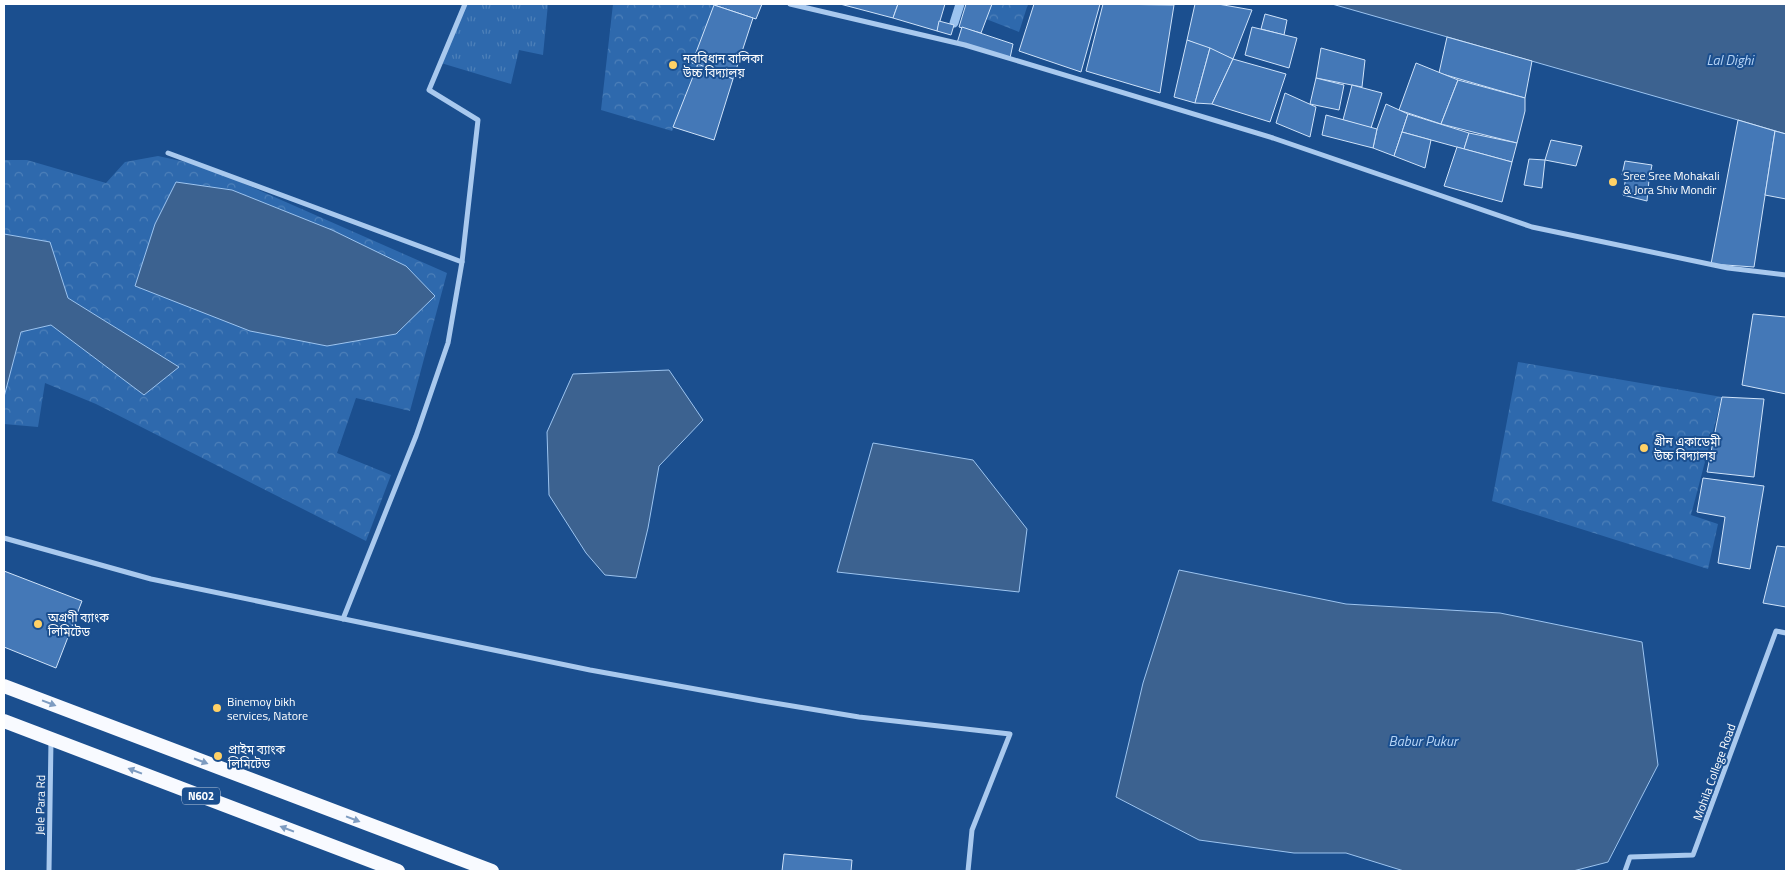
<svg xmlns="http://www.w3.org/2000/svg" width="1790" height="875" viewBox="0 0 1790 875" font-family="'Titillium Web','Noto Sans Bengali',sans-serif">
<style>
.grass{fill:url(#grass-tufts)}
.forest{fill:url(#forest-crowns);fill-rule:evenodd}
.water{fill:#3c6290;stroke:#9cc4f0}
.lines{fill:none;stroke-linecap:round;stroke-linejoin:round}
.stream{stroke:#9cc4f0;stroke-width:9}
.building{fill:#4478b7;stroke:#cfe3fa}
.minor{stroke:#a9c9ee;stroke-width:5}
.trunk{stroke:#f8faff;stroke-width:14}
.oneway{fill:#7e9cc1}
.poi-dot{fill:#ffd166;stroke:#1b4f8f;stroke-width:2}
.labels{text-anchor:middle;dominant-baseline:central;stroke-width:4;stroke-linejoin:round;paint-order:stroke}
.shield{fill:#1b4f8f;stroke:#bbcadd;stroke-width:1}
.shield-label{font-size:11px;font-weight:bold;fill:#fff}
.poi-label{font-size:12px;fill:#fff;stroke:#1b4f8f;text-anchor:start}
.street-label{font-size:12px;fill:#fff;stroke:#1b4f8f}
.water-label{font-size:14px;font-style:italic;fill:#b5d3f5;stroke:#1b4f8f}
</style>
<defs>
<pattern id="grass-tufts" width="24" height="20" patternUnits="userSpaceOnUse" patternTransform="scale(1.25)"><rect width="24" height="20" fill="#2e69ad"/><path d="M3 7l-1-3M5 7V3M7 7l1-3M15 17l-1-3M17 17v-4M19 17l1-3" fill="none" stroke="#4d80b9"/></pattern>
<pattern id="forest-crowns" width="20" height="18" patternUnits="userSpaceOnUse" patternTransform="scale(1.25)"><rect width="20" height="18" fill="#2e69ad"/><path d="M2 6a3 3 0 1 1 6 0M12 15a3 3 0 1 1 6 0" fill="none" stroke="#4d80b9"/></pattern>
</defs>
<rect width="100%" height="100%" fill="#1b4f8f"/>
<polygon class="grass" points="465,4 548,4 543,55 519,50 511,84 441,63"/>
<g class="forest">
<polygon points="613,4 715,4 693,62 698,64 672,131 601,110"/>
<polygon points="992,4 1028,4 1019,32 986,19"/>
<path d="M158 156 204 166 447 273 410 411 356 398 337 453 391 475 366 541 96 404 45 383 38 427 4 424V397L21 332 51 325 144 395 179 367 68 298 50 242 4 234V160H27L106 183 125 162ZM232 190 332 230 406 266Z"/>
<polygon points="1518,362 1722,397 1691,515 1718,524 1708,569 1492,501"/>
</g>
<g class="water">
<polygon points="1332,4 1786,4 1786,134 1738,120"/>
<polygon points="176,182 232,190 332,230 406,266 435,296 396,334 327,346 250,331 135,286 155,224"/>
<polygon points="4,234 50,242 68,298 179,367 144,395 51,325 21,332 4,397"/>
<polygon points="669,370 703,420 659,466 648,528 636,578 605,575 586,553 549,495 547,432 573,374"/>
<polygon points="873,443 973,460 1027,529 1019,592 837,572"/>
<polygon points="1179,570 1346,604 1500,613 1642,642 1658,765 1608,862 1573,871 1404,871 1346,853 1294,853 1199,840 1116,797 1143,683"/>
</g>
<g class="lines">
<polyline class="stream" points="954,23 960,4"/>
</g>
<g class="building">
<polygon points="715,4 762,4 756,19 714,5"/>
<polygon points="840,4 898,4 893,18"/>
<polygon points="898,4 945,4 937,31 893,18"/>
<polygon points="966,4 992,4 981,33 959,27"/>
<polygon points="1034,4 1100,4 1081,72 1019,51"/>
<polygon points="1103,4 1174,5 1160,93 1086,71"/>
<polygon points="1195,4 1218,4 1252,10 1233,59 1187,40"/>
<polygon points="714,5 753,18 733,79 692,63"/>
<polygon points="1265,14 1287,20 1284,35 1261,29"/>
<polygon points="939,21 954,25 951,35 937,31"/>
<polygon points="962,27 1013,44 1010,58 957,43"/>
<polygon points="1252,27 1297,38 1289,68 1245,55"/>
<polygon points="1447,37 1532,61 1525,98 1439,73"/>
<polygon points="1187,40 1210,48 1195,103 1174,97"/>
<polygon points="1210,48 1233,59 1212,104 1195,103"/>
<polygon points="1321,48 1365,60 1362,87 1316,78"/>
<polygon points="1233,59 1286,74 1270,122 1212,104"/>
<polygon points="1416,63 1458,80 1441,124 1399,110"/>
<polygon points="698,64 733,79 714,140 673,127"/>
<polygon points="1316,78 1344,85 1339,110 1310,104"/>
<polygon points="1458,80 1525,98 1525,111 1517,143 1441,124"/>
<polygon points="1352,85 1382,93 1371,128 1343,120"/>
<polygon points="1285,93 1316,107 1310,137 1276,123"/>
<polygon points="1386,104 1408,114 1394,156 1373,148 1377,129"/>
<polygon points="1408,114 1469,133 1464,149 1402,132"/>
<polygon points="1326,115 1377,129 1373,148 1322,135"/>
<polygon points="1738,120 1775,131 1754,267 1711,264"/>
<polygon points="1775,131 1786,134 1786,199 1765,195"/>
<polygon points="1402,132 1431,140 1425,168 1394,156"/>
<polygon points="1469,133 1517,143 1512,162 1464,149"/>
<polygon points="1551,140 1582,146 1576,166 1545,160"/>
<polygon points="1457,147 1512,162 1502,202 1444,186"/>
<polygon points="1529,159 1545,160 1542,188 1524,185"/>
<polygon points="1625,161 1652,165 1649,180 1622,175"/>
<polygon points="1626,176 1649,180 1647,201 1623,195"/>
<polygon points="1753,314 1786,317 1786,394 1742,385"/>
<polygon points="1722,397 1764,399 1754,477 1707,472"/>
<polygon points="1703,478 1764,486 1750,569 1718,563 1725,517 1697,512"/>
<polygon points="1777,546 1786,547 1786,607 1763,603"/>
<polygon points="4,571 82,601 56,668 4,647"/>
<polygon points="784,854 852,860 851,871 782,871"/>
</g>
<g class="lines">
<g class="minor">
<polyline points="790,4 965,45 1273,138 1532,227 1728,268 1786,275"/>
<polyline points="168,153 462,262"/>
<polyline points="4,538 151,579 590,670 762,701 859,717 1010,734 972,830 968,871"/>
<polyline points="343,619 416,436 448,343 462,262 478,120 429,90 465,4"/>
<polyline points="49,871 51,740"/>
<polyline points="1625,871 1630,857 1693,855 1776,631 1786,633"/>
</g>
<g class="trunk">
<polyline points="4,686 492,871"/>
<polyline points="4,721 398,871"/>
</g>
</g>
<defs><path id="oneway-solid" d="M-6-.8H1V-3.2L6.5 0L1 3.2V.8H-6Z" transform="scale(1.25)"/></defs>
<g class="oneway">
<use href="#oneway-solid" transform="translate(49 703) rotate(21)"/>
<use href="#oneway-solid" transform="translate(201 761) rotate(21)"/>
<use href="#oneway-solid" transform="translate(135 771) rotate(-159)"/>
<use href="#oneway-solid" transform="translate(353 819) rotate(21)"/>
<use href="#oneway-solid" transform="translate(287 829) rotate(-159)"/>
</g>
<g class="poi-dot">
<circle cx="673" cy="65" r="5"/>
<circle cx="1613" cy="182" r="5"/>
<circle cx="1644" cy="448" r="5"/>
<circle cx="38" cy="624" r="5"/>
<circle cx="217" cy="708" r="5"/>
<circle cx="218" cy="756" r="5"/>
</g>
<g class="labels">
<rect class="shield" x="182" y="787.5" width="38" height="17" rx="4"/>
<g class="shield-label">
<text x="201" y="796">N602</text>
</g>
<g class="poi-label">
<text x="683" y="58">নববিধান বালিকা<tspan x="683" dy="14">উচ্চ বিদ্যালয়</tspan></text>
<text x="1623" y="175">Sree Sree Mohakali<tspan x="1623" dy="14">&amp; Jora Shiv Mondir</tspan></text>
<text x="1654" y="441">গ্রীন একাডেমী<tspan x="1654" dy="14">উচ্চ বিদ্যালয়</tspan></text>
<text x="48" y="617">অগ্রণী ব্যাংক<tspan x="48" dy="14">লিমিটেড</tspan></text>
<text x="227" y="701">Binemoy bikh<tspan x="227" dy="14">services, Natore</tspan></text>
<text x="228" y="749">প্রাইম ব্যাংক<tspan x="228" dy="14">লিমিটেড</tspan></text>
</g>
<g class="street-label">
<text transform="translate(1714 772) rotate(-70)">Mohila College Road</text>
<text transform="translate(40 805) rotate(-89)">Jele Para Rd</text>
</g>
<g class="water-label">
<text x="1730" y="59">Lal Dighi</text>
<text x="1423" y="740">Babur Pukur</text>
</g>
</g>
<rect width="1790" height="875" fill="none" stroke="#ffffff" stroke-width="10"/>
</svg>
